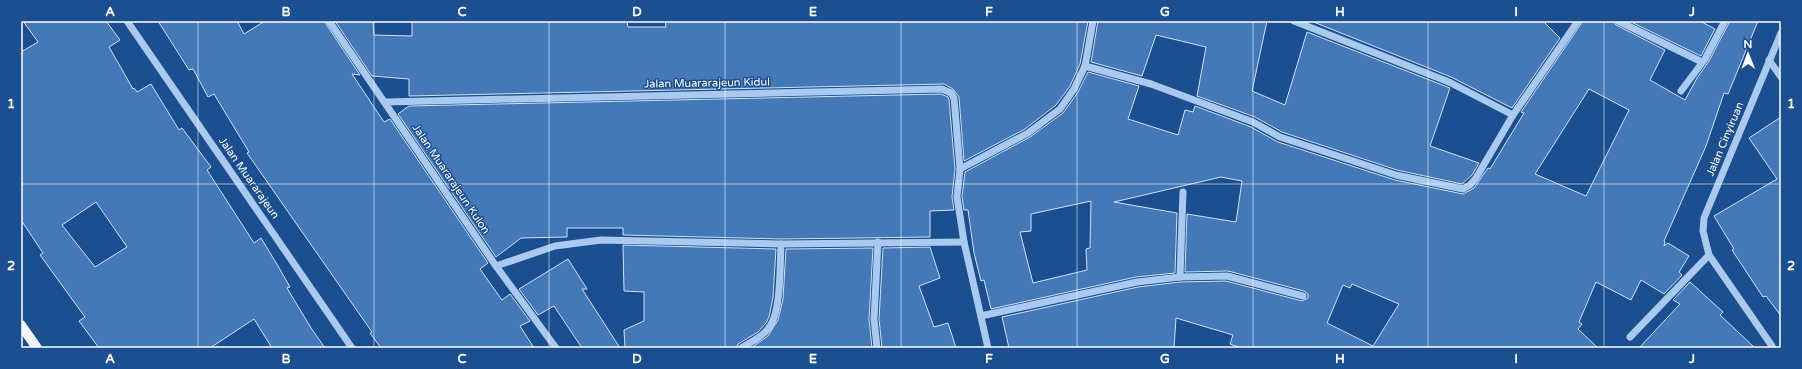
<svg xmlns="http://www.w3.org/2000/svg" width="1802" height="369" viewBox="0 0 1802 369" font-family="'Varela Round',sans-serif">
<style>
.building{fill:#4478b7;stroke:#cfe3fa;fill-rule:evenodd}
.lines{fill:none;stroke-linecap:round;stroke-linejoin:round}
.minor{stroke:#a9c9ee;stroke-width:7}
.major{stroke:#f0f6ff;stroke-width:10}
.grid{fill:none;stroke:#fff;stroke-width:1;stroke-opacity:0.55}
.labels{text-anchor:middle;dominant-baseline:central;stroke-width:3;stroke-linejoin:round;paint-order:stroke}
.street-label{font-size:11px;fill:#fff;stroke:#1b4f8f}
.neatline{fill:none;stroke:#fff;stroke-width:1.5}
.grid-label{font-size:13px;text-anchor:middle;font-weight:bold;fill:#fff}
</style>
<rect width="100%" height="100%" fill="#1b4f8f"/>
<g class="building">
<path d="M23 21H106L120 40 109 47 133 89 134 88 137 92 151 84 179 130 182 128 211 167 207 170 254 243 261 238 278 266 290 287 287 288 311 328 325 348H272L254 319 210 348H99L79 321 85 317 40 255 43 253 21 220V52L38 42ZM96 202 127 247 95 267 62 225Z"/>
<polygon points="158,21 237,21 244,34 265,21 324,21 360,75 352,74 384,122 390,119 488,263 480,269 502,300 510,294 530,321 520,326 534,348 381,348 370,333 372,332 247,153 249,152 214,94 208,97 193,69 189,70"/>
<polygon points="335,21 373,21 374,35 412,36 412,21 627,21 628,27 666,27 665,21 1088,21 1080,64 1070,86 1056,105 1025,129 964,161 959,97 953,89 944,84 409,96 409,79 372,76"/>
<polygon points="1098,21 1267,21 1252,91 1285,105 1307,32 1450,88 1430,146 1479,163 1472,175 1462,184 1397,170 1282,132 1255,117 1197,96 1206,47 1156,35 1142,76 1091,62"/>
<polygon points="1311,21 1543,21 1560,38 1512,108 1451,77"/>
<path d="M1583 21H1613L1616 25 1665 50 1650 80 1685 100 1697 78 1709 61 1730 21H1758L1728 94 1724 93 1706 146 1664 241 1665 242 1664 246 1668 243 1689 256 1679 272 1682 275 1664 294 1641 280 1631 300 1596 282 1579 322 1582 324 1578 329 1598 348H1241L1230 344 1233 335 1176 318 1174 348H1009L1002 317 1138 287 1180 282 1226 281 1302 301 1308 298V294L1304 291 1228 271 1185 272 1187 214 1236 222 1242 181 1221 177 1114 202 1177 213 1175 273 1136 277 991 309 984 280 981 281 974 253 968 210H964L962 197 965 172 1030 137 1063 113 1078 92 1088 72 1139 86 1128 119 1178 135 1185 110 1193 112 1195 106 1251 127 1278 142 1395 180 1463 194 1474 188 1488 168 1490 169 1524 113 1521 112ZM1589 89 1629 110 1586 196 1535 174ZM1091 201 1090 248 1086 249 1087 270 1033 283 1020 232 1031 231V214ZM1352 284 1399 304 1373 346 1327 323 1343 285 1350 288Z"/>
<polygon points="1629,21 1700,21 1715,29 1701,56"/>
<polygon points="941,94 948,97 949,100 955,169 952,197 954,210 930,211 930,237 781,239 623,235 623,228 567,228 567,237 521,238 496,257 398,114 409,106"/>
<polygon points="1781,117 1781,316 1766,296 1763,297 1732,250 1734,249 1714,216 1777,179 1749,138"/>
<polygon points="623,245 776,249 773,298 769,317 766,323 758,332 738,344 736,348 625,348 624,330 644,321 644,292 624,291"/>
<polygon points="930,247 940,278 919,286 934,327 948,323 956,348 882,348 879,319 883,248"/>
<polygon points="873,248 869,319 872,348 751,348 768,336 778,320 783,299 786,249"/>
<polygon points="568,259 587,289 582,289 620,348 582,348 554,306 538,315 519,289"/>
<polygon points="1690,282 1723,312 1720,315 1755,348 1639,348 1680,304 1673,300"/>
</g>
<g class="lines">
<g class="minor">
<polyline points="127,21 352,348"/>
<polyline points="329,21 496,266 556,348"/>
<polyline points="1294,21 1449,82 1513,115"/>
<polyline points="1618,21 1702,62"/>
<polyline points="1769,60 1781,77"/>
<polyline points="1085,66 1151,84 1253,122 1280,137 1396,175 1463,189 1470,185 1476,178 1513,115 1578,21"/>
<polyline points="1681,91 1705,59 1725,21"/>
<polyline points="386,102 942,89 951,93 954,98 960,169 957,197 964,242 988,348"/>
<polyline points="960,169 1028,133 1060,109 1074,89 1085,66 1093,21"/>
<polyline points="496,266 555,246 601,240 781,244 964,242"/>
<polyline points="1180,277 1183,192"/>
<polyline points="981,316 1137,282 1180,277 1227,276 1303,296"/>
<polyline points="1630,337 1709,255"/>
<polyline points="1772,346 1709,255 1703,231 1704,218 1781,33"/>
<path d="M741 348C751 342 764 336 770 326 781 311 780 264 781 244"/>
<polyline points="877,348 874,319 878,242"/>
</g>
<polyline class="major" points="21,325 37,348"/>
</g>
<path class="grid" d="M198 21V348M374 21V348M549 21V348M725 21V348M901 21V348M1077 21V348M1253 21V348M1428 21V348M1604 21V348M21 184H1781"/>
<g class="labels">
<g class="street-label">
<text transform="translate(707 83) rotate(-1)">Jalan Muararajeun Kidul</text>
<text transform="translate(1725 139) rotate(-67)">Jalan Cinyiruan</text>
<text transform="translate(249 178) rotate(55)">Jalan Muararajeun</text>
<text transform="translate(451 179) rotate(56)">Jalan Muararajeun Kulon</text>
</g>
</g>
<rect width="1802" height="369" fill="none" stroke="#1b4f8f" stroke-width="44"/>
<g transform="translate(1748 54) rotate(359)" stroke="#1b4f8f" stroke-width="3" paint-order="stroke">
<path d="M0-3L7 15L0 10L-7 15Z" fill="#ffffff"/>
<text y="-6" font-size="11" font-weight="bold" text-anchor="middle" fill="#ffffff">N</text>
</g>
<rect x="22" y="22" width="1758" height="325" class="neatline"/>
<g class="grid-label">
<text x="110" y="16">A</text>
<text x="286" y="16">B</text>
<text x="462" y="16">C</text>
<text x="637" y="16">D</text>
<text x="813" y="16">E</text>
<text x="989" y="16">F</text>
<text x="1165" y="16">G</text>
<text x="1340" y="16">H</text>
<text x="1516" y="16">I</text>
<text x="1692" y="16">J</text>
<text x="11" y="108">1</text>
<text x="1791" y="108">1</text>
<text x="11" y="270">2</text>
<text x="1791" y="270">2</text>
<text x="110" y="363">A</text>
<text x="286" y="363">B</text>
<text x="462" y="363">C</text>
<text x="637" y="363">D</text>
<text x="813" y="363">E</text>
<text x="989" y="363">F</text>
<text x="1165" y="363">G</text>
<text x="1340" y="363">H</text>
<text x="1516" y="363">I</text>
<text x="1692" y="363">J</text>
</g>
</svg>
